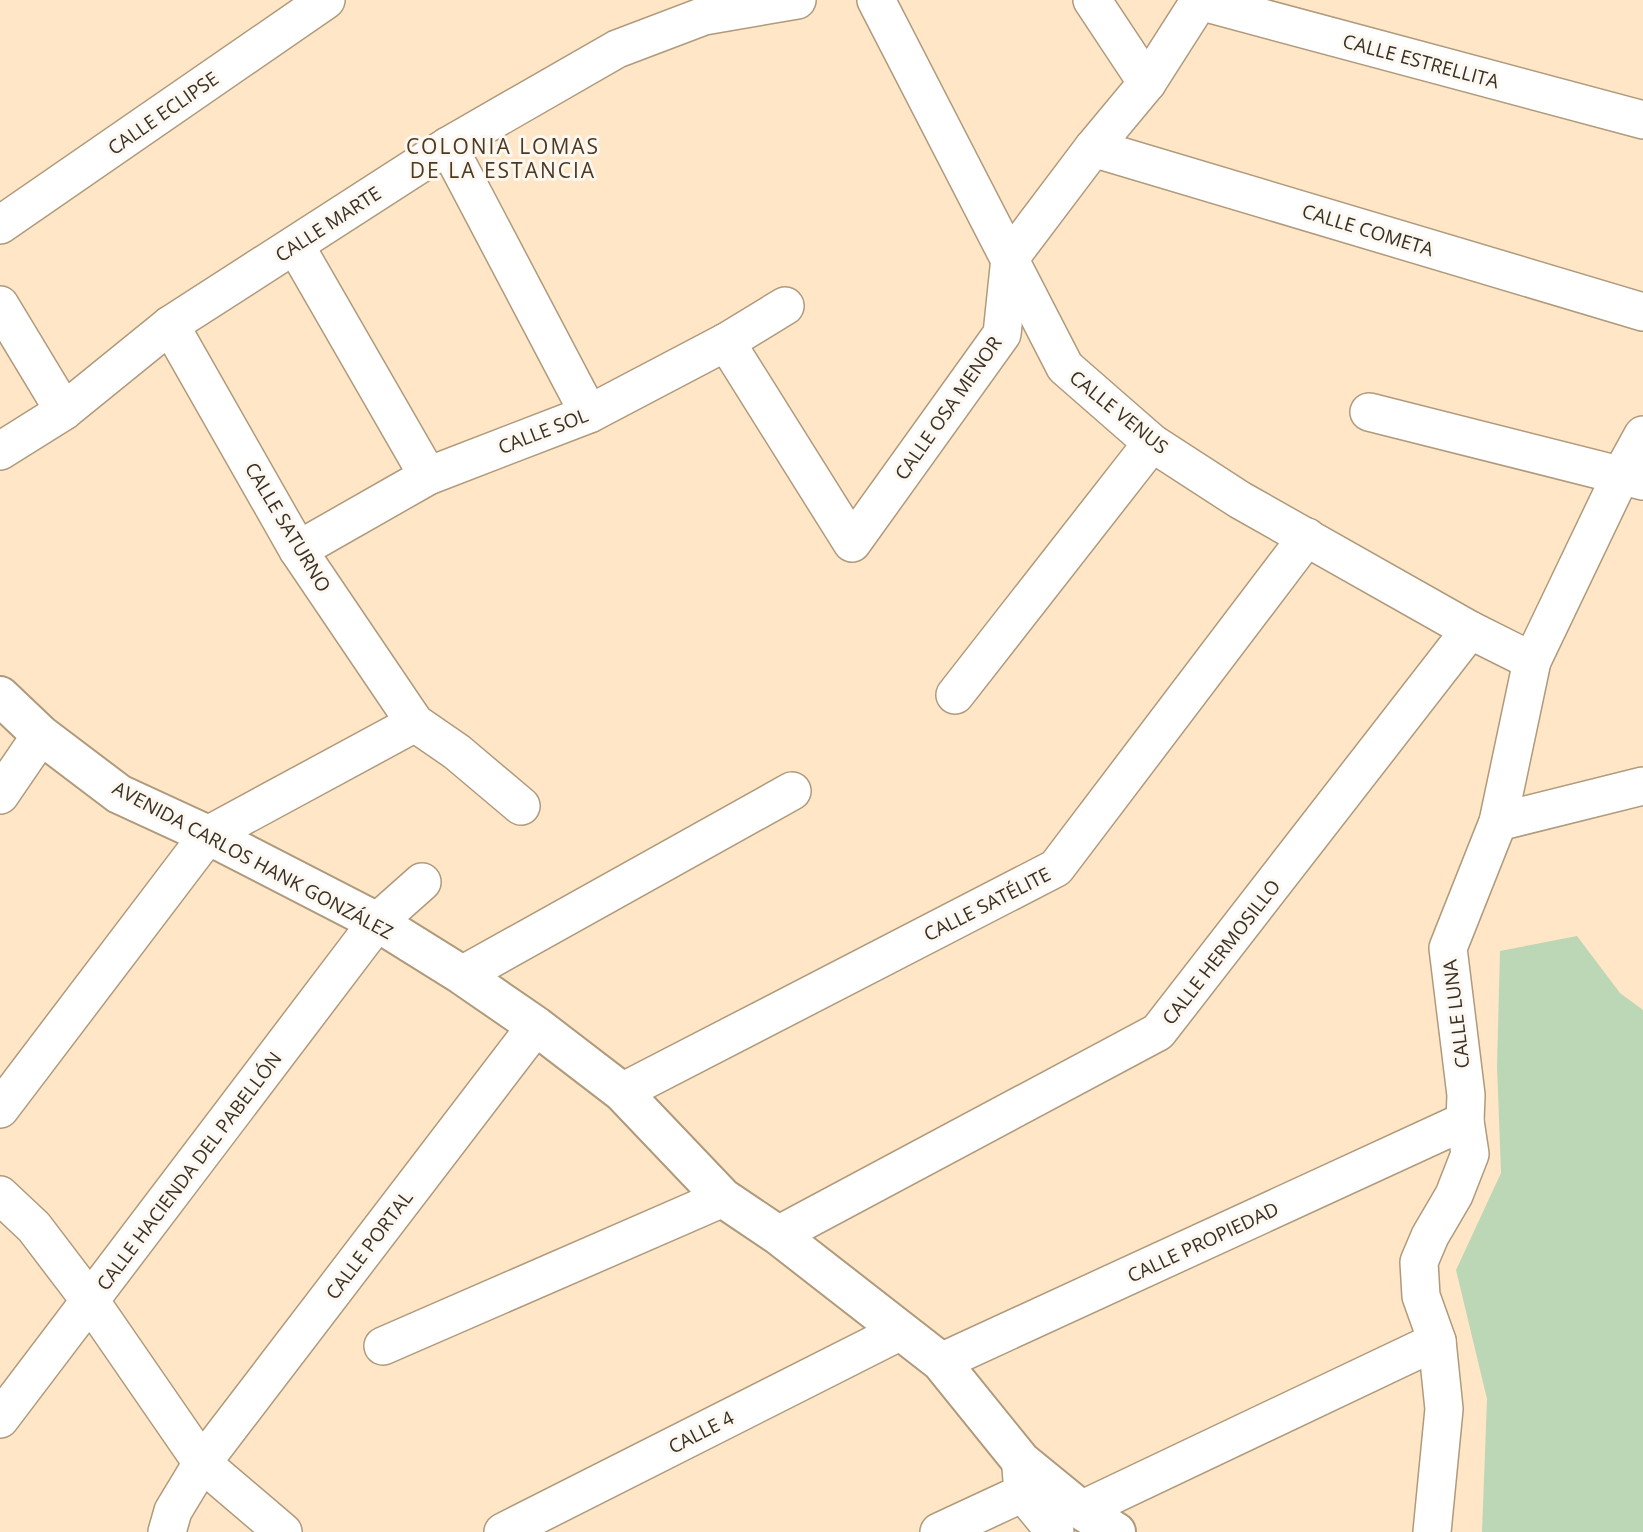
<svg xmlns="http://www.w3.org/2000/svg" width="1643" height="1532" viewBox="0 0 1643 1532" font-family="'Open Sans',sans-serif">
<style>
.green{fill:#bcd7b6}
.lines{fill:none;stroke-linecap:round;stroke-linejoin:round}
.street-casing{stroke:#b09a7c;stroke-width:40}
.secondary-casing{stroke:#b09a7c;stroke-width:42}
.street{stroke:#fff;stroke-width:37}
.secondary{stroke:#fff;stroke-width:38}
.labels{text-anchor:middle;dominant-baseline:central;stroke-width:6;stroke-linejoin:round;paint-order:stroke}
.street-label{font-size:19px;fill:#393024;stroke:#fcf7f0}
.neighbourhood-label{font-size:21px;letter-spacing:2px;fill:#4c391e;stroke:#fcf7f0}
</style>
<rect width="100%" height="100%" fill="#fee6c7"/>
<polygon class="green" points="1577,936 1620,993 1643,1010 1643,1532 1482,1532 1487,1399 1456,1270 1501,1173 1497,1066 1500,951"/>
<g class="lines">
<defs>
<g id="street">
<polyline points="876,0 1065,367 1152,443 1240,500 1470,630 1532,661"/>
<polyline points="1092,0 1147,83"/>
<polyline points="1199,1 1643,120"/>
<polyline points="448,146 589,414"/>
<polyline points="1093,148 1643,312"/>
<polyline points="0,225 326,0"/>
<polyline points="295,245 428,476"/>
<polyline points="0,305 64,411"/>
<polyline points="170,325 298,550 415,723 457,752 521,806"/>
<polyline points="726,342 852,543 1002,334 1010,258 1093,148 1147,83 1200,0"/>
<polyline points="1369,412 1643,481"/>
<polyline points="0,451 64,411 170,325 448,146 617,49 704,16 797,0"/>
<polyline points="298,550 428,476 589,414 726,342 785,306"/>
<polyline points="955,695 1152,443"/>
<polyline points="0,795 41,735"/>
<polyline points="1498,822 1643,786"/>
<polyline points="462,975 792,791"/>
<polyline points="622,1092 1056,868 1307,537"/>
<polyline points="0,1109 208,835 415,723"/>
<polyline points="0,1195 34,1227 91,1302 202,1463 283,1532"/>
<polyline points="778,1235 1158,1032 1470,630"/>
<polyline points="383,1346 723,1198"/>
<polyline points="941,1362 1465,1121"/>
<polyline points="0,1419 377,922 422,882"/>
<polyline points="1021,1467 1023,1493 1055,1532"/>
<polyline points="1081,1510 1437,1341"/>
<polyline points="167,1532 173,1511 202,1463 536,1026"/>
<polyline points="503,1532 899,1332"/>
<polyline points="939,1532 1023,1493"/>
<polyline points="1432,1532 1444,1409 1437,1341 1421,1296 1419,1262 1430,1236 1454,1195 1470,1154 1465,1121 1466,1095 1448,948 1498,822 1532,661 1621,475 1643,435"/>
</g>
<polyline id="secondary" points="0,696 41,735 119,794 208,835 377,922 462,975 536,1026 622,1092 723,1198 778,1235 941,1362 1021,1461 1081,1510 1116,1532"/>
</defs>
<use href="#street" class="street-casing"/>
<use href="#secondary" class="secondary-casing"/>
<use href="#street" class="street"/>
<use href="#secondary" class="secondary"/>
</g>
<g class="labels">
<g class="street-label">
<text transform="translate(1421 61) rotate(15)">CALLE ESTRELLITA</text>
<text transform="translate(163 113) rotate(-35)">CALLE ECLIPSE</text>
<text transform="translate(328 224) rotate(-33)">CALLE MARTE</text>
<text transform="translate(1368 230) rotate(17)">CALLE COMETA</text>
<text transform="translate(948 408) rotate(-55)">CALLE OSA MENOR</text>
<text transform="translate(1119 412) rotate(39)">CALLE VENUS</text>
<text transform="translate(543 431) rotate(-21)">CALLE SOL</text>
<text transform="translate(288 527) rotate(59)">CALLE SATURNO</text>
<text transform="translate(253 860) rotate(28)">AVENIDA CARLOS HANK GONZÁLEZ</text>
<text transform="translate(987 904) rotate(-27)">CALLE SATÉLITE</text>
<text transform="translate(1221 952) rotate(-52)">CALLE HERMOSILLO</text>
<text transform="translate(1456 1014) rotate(-97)">CALLE LUNA</text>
<text transform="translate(189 1171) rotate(-53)">CALLE HACIENDA DEL PABELLÓN</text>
<text transform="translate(1203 1242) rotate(-25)">CALLE PROPIEDAD</text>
<text transform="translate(369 1245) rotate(-53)">CALLE PORTAL</text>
<text transform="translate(701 1432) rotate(-27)">CALLE 4</text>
</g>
<g class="neighbourhood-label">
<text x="503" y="146">COLONIA LOMAS<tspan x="503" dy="24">DE LA ESTANCIA</tspan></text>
</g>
</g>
</svg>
